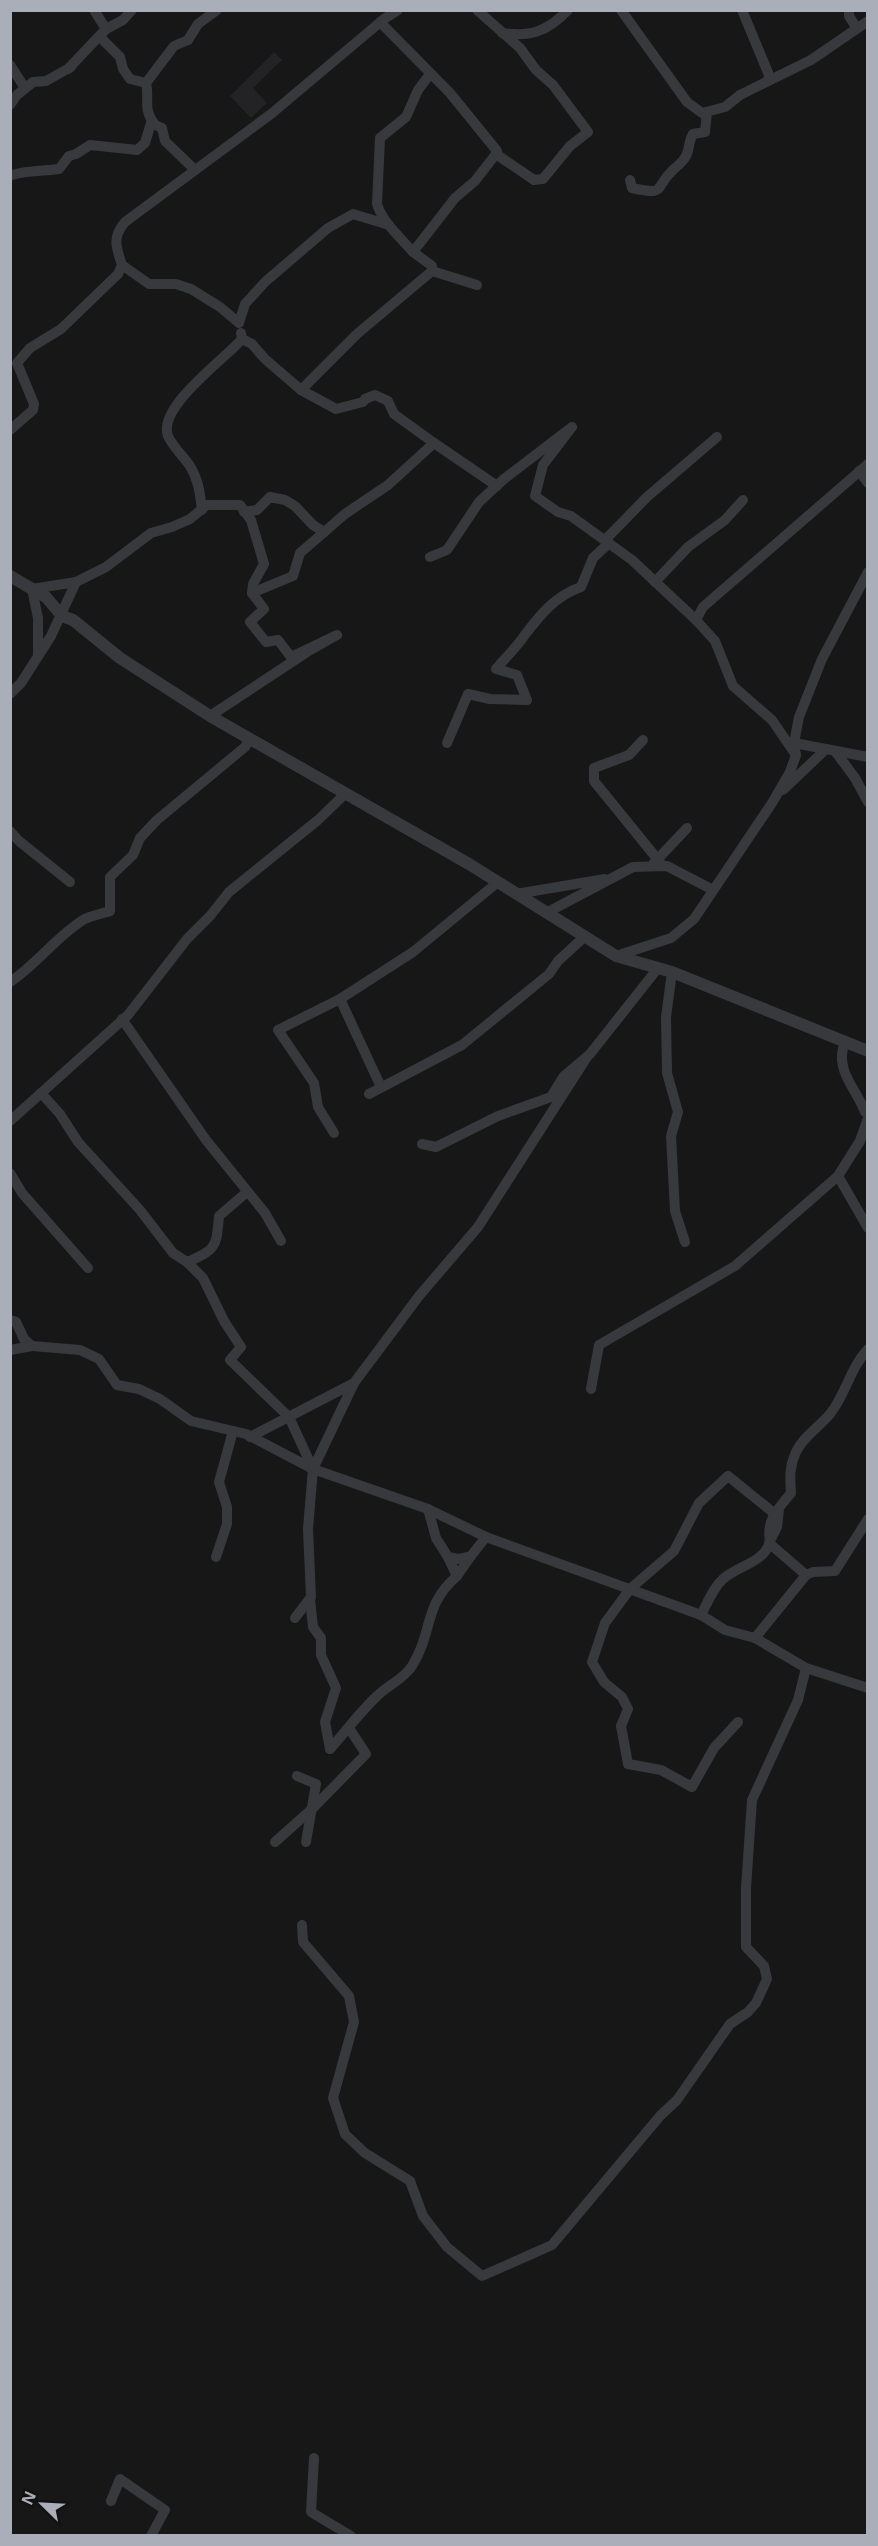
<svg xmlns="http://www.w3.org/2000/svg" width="878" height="2546" viewBox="0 0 878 2546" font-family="'Noto Sans',sans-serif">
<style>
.built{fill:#232325}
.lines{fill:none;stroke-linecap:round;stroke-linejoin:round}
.minor{stroke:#38393d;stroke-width:10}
.tertiary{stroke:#38393d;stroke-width:12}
</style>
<rect width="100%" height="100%" fill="#171718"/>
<polygon class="built" points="274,52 282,60 253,88 267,103 251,118 230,96"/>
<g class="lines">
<g class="minor">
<polyline points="621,10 687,102 702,113 725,107 740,95 811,60 868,21"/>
<polyline points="742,10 769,75 768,81"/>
<polyline points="849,10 849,16 856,27"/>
<polyline points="380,22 450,93 497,151 496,154"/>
<polyline points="106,29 123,20 132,10"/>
<path d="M502 33C530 37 547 32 568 10"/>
<polyline points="100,37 120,57 123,69 130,79 146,83"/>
<polyline points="10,65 25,88"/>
<polyline points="68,69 106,29 94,10"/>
<polyline points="10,105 17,95 33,82 46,81 71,67"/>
<path d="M155 125C142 109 150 99 146 83L174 46 188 40 198 24 217 10"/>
<path d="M10 176C19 171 46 171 59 169L69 156 76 154 90 145 137 150 145 143 151 123 162 128 165 141 195 170"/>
<path d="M630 180 632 188C668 196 653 188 673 170 678 165 683 162 686 156 690 149 688 142 693 134L705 132 707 112"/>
<path d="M413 252C400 237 383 223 377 204L380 138 406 117 418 90 430 74"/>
<polyline points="122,265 149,284 176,284 191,289 220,307 239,323 245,304 265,282 328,228 353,214 389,225"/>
<polyline points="432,271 432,266 413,252 455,198 475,181 496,154 534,180 543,179 570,146 588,132 553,85 536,70 520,48 477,10"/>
<polyline points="241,333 242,339 252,344 265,359 301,390"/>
<path d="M10 430 33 410 34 404 17 363 30 348 61 329 118 274 122 265C116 247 112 237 125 222L271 114 384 19 398 10"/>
<polyline points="434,443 394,414 388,401 375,395 365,399 363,402 336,409 301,390 357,334 432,271 477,285"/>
<polyline points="859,471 868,483"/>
<path d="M202 510C200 494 199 481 190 466 183 456 173 447 168 436 157 407 225 359 242 339"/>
<polyline points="244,512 257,510 270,497 285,500 295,506 313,525 324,532"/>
<polyline points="605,540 647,497 717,437"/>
<polyline points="430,557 447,550 479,502 504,479 572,427 543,465 535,496 558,512 571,516 632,560 696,620 715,641 733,686 772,720 796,755"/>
<polyline points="655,582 688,547 725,520 743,500"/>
<polyline points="252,593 293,576 300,553 345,514 388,485 434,443 497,486"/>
<polyline points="696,620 703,607 868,464"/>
<polyline points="38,656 38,618 32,589 76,582 106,567 151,533 172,527 190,519 207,505 240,505 251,520 264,564 253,584 252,593 264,609 250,622 266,642 278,640 291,657 337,635 307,652 210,716"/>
<polyline points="10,694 21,683 51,636 76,582"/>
<polyline points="643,740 629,755 594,768 594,781 663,866"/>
<path d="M447 743 468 694 490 699 527 700 517 675 496 669C505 658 516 648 524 636 540 615 555 596 581 587L593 558 609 543"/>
<polyline points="794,743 868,757"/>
<polyline points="835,751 855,778 868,802"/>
<polyline points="783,790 826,749"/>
<polyline points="10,831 19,841 70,882"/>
<polyline points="653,864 687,828"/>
<polyline points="516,894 605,879"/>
<polyline points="546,913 633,867 667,866 713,890"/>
<polyline points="616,956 671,938 694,919 772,803 790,772 796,755 794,743 799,717 822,659 868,572"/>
<polyline points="672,972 666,1017 667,1073 678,1112 671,1136 675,1211 685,1242"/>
<path d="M10 982C37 964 56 937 83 920 91 915 102 914 110 911V877L133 855 140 838 157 820 245 747 250 738"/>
<polyline points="340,999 381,1087"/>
<polyline points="122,1019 206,1140 265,1213 281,1241"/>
<path d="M843 1048C837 1073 857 1090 865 1112H868"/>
<polyline points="41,1093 60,1114 78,1142 140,1210 173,1253 187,1262 203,1278 224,1321 241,1347 230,1360 289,1417 313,1469 428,1509 486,1537 701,1615 725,1630 755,1638 806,1668 868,1688"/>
<polyline points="369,1094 462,1045 549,974 558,961 583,938"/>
<polyline points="868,1118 860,1141 838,1176 868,1228"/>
<polyline points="10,1121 128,1015 187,939 210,916 229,892 318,820 345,794"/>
<polyline points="334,1133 318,1107 314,1083 278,1030 340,999 413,952 498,882"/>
<polyline points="422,1144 436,1147 498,1116 551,1097 564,1076 590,1054 658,968"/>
<polyline points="10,1173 22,1193 88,1268"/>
<path d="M187 1262C218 1249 216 1246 219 1216L247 1192"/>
<polyline points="10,1320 16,1322 24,1339 32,1346 80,1350 99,1359 117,1385 139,1389 160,1399 191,1421 246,1434 313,1469 308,1529 311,1597 295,1618"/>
<polyline points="10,1350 32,1346"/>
<polyline points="591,1389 599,1345 735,1266 838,1176"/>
<polyline points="250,1437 354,1383 419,1296 478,1227 587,1057"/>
<polyline points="313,1469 354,1383"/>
<polyline points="428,1509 436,1538 448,1557 458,1559 471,1556 486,1537"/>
<path d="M779 1509 777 1527 770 1541C766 1520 778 1509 791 1493 790 1478 789 1467 796 1452 803 1437 819 1427 830 1414 846 1394 850 1368 868 1349"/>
<polyline points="216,1557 227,1524 227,1507 219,1482 233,1431"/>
<polyline points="448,1557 457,1576 471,1556"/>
<polyline points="806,1575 813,1572 835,1571 868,1519"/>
<polyline points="310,1599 313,1627 321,1638 321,1655 336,1688 325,1722 330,1749"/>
<path d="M701 1615C708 1602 713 1588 723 1579 737 1566 766 1562 770 1541"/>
<polyline points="755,1638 806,1575 769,1543"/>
<polyline points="738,1722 714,1748 692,1787 661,1770 628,1764 621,1726 628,1709 622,1697 604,1682 592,1662 605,1623 630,1589 674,1551 699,1503 728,1476 775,1514"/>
<path d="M330 1749C346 1731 360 1712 377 1696 388 1685 404 1679 412 1666 433 1633 423 1605 457 1576"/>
<polyline points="297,1776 316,1784 306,1842"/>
<polyline points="275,1842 312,1809 366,1754 349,1728"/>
<polyline points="302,1925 303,1942 349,1996 354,2022 333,2098 345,2134 365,2153 410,2181 423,2216 447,2247 482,2276 552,2245 660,2116 677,2100 730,2024 748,2012 756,2003 767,1979 764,1966 746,1947 746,1888 752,1800 798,1700 806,1668"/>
<polyline points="314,2458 311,2512 351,2536"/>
<polyline points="111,2501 120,2479 165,2510 151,2536"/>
</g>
<polyline class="tertiary" points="10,576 46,597 62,616 73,620 120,658 210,716 469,864 616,956 672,972 868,1051"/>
</g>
<rect width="878" height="2546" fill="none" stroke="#a9aeb8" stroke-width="24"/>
<g transform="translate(42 2504) rotate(294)" stroke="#121213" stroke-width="4.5" paint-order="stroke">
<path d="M0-4.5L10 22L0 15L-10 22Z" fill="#a9aeb8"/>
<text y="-9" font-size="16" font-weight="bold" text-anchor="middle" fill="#a9aeb8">N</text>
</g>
</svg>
